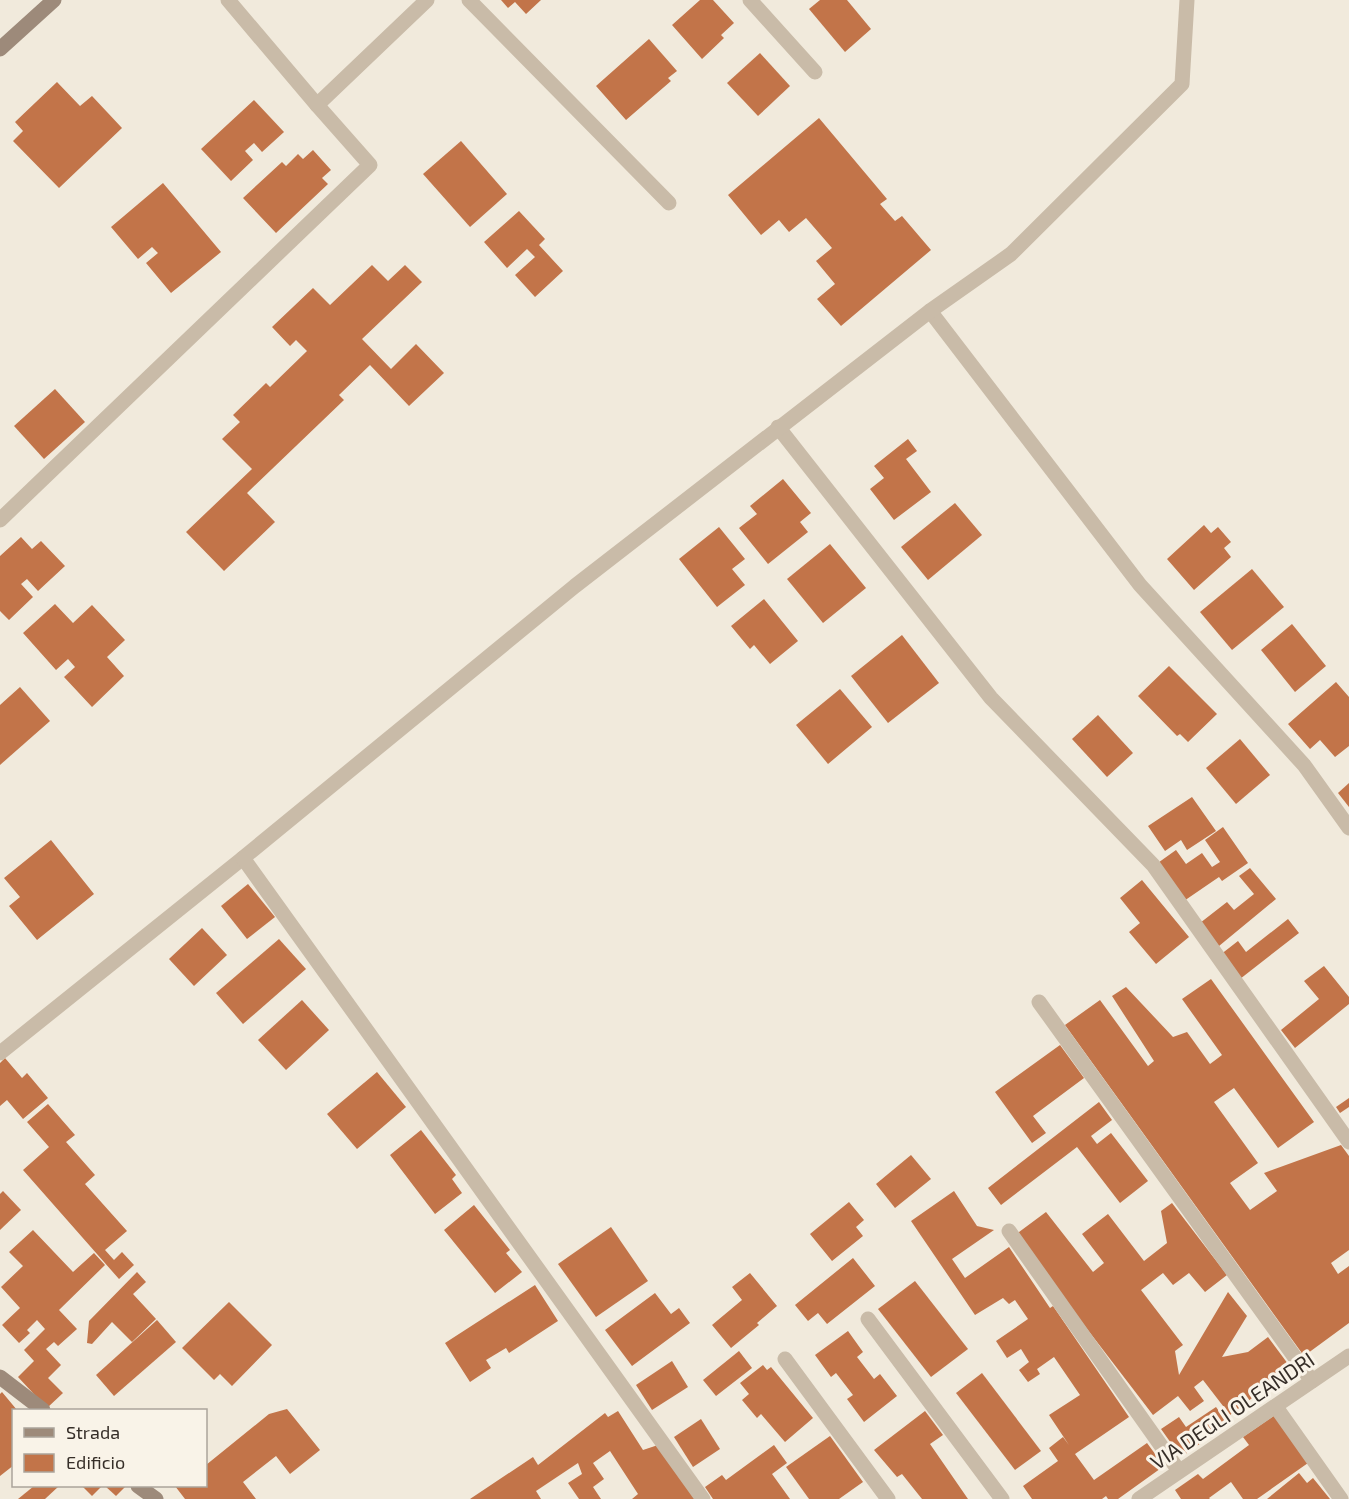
<svg xmlns="http://www.w3.org/2000/svg" width="1349" height="1499" viewBox="0 0 1349 1499" font-family="'Exo 2',sans-serif">
<style>
.building{fill:#c27449}
.lines{fill:none;stroke-linecap:round;stroke-linejoin:round}
.street{stroke:#c9bba8;stroke-width:15}
.secondary{stroke:#9d8a7a;stroke-width:15}
.labels{text-anchor:middle;dominant-baseline:central;stroke-width:6;stroke-linejoin:round;paint-order:stroke}
.street-label{font-size:21px;fill:#362e28;stroke:#f9f3e8}
</style>
<rect width="100%" height="100%" fill="#f1eadc"/>
<g class="building">
<polygon points="501,0 541,0 526,14 515,2 508,8"/>
<polygon points="700,0 713,0 734,23 721,35 724,38 702,59 672,25"/>
<polygon points="820,0 847,0 871,29 845,52 809,9"/>
<polygon points="649,39 677,71 668,78 671,81 626,120 596,86"/>
<polygon points="760,53 790,86 758,116 727,83"/>
<polygon points="57,82 80,106 92,96 122,128 59,188 13,141 23,131 15,122"/>
<polygon points="254,100 284,132 262,152 254,143 245,151 253,160 231,181 201,149"/>
<polygon points="819,118 887,199 880,204 895,221 902,216 931,250 841,326 817,299 835,284 816,261 832,248 806,218 789,232 779,220 761,235 728,195"/>
<polygon points="461,141 507,194 470,227 423,174"/>
<polygon points="313,150 331,170 322,178 328,184 276,233 243,198 282,162 286,166 298,154 303,159"/>
<polygon points="163,183 221,252 171,293 146,263 158,253 152,247 138,259 111,227"/>
<polygon points="519,211 545,239 539,245 563,271 535,297 515,275 535,257 527,249 507,268 484,242"/>
<polygon points="372,265 388,281 405,265 422,282 362,339 391,369 416,344 444,373 409,406 370,365 339,395 344,400 247,493 275,522 224,571 186,532 252,469 222,439 240,422 233,415 266,383 270,387 307,351 296,340 290,346 272,327 313,288 330,305"/>
<polygon points="55,389 85,422 44,459 14,426"/>
<polygon points="908,439 917,451 906,459 931,492 894,520 870,489 884,478 874,466"/>
<polygon points="783,479 811,513 800,522 808,532 768,564 739,528 757,514 750,506"/>
<polygon points="955,503 982,535 928,580 901,547"/>
<polygon points="1204,525 1211,533 1218,527 1231,542 1224,548 1231,557 1194,590 1167,559"/>
<polygon points="719,527 745,559 732,569 745,585 717,607 679,559"/>
<polygon points="21,537 32,549 41,541 65,566 38,591 27,579 21,584 33,597 9,620 0,611 0,556"/>
<polygon points="830,544 866,588 823,623 787,579"/>
<polygon points="1252,569 1284,607 1232,650 1200,612"/>
<polygon points="764,599 798,641 770,664 754,645 750,649 731,626"/>
<polygon points="55,604 73,623 92,605 125,640 107,657 124,676 92,707 64,677 75,667 68,659 56,670 23,633"/>
<polygon points="1292,624 1326,666 1295,692 1261,650"/>
<polygon points="902,635 939,683 888,723 851,676"/>
<polygon points="1169,666 1217,714 1188,742 1180,734 1177,736 1138,696"/>
<polygon points="1336,682 1349,697 1349,746 1335,757 1320,740 1310,749 1288,724"/>
<polygon points="20,687 50,721 0,765 0,705"/>
<polygon points="840,689 872,727 828,764 796,725"/>
<polygon points="1098,715 1133,753 1107,777 1072,739"/>
<polygon points="1240,739 1270,775 1236,804 1206,768"/>
<polygon points="1349,783 1349,807 1338,793"/>
<polygon points="1192,797 1216,831 1187,850 1181,840 1165,851 1148,826"/>
<polygon points="1223,827 1248,863 1222,881 1219,877 1181,903 1155,865 1176,850 1186,864 1202,853 1212,867 1220,862 1205,840"/>
<polygon points="51,840 94,894 37,940 9,906 20,897 4,878"/>
<polygon points="1250,868 1276,899 1219,946 1200,923 1227,902 1234,910 1254,894 1239,876"/>
<polygon points="1142,880 1189,937 1156,964 1129,932 1140,923 1120,898"/>
<polygon points="248,884 275,917 247,939 221,906"/>
<polygon points="1288,919 1299,933 1240,979 1220,955 1238,941 1246,952"/>
<polygon points="202,928 227,955 194,986 169,959"/>
<polygon points="279,939 306,969 243,1024 216,993"/>
<polygon points="1324,966 1349,997 1349,1004 1295,1048 1281,1030 1319,999 1304,981"/>
<polygon points="1211,979 1314,1122 1278,1148 1234,1088 1214,1102 1258,1163 1230,1183 1250,1210 1277,1191 1264,1173 1341,1145 1349,1156 1349,1250 1331,1263 1338,1274 1349,1266 1349,1323 1304,1356 1065,1025 1100,1000 1148,1066 1154,1061 1112,996 1126,987 1173,1037 1187,1032 1210,1064 1222,1055 1182,999"/>
<polygon points="302,1000 329,1030 286,1070 258,1040"/>
<polygon points="1060,1045 1084,1078 1033,1116 1046,1133 1032,1143 995,1092"/>
<polygon points="5,1058 22,1078 27,1073 48,1098 23,1119 7,1100 0,1106 0,1063"/>
<polygon points="377,1072 406,1107 357,1149 327,1114"/>
<polygon points="1349,1098 1349,1107 1340,1113 1336,1107"/>
<polygon points="1099,1102 1112,1120 1091,1136 1097,1144 1111,1133 1148,1181 1120,1203 1077,1147 1001,1205 988,1188"/>
<polygon points="48,1104 75,1135 66,1142 95,1175 85,1184 127,1231 105,1250 114,1260 122,1252 134,1265 119,1279 23,1170 49,1147 27,1122"/>
<polygon points="421,1130 456,1175 452,1179 462,1193 435,1214 390,1155"/>
<polygon points="911,1155 931,1179 895,1208 876,1184"/>
<polygon points="3,1191 21,1210 0,1230 0,1194"/>
<polygon points="954,1191 977,1226 994,1230 952,1259 965,1278 1009,1247 1050,1308 1053,1306 1129,1417 1075,1454 1094,1480 1147,1443 1164,1466 1118,1499 1108,1499 1106,1496 1102,1499 1032,1499 1023,1486 1058,1461 1049,1448 1063,1437 1069,1445 1049,1415 1080,1395 1054,1357 1037,1369 1040,1374 1028,1382 1019,1370 1029,1362 1021,1349 1007,1358 996,1341 1028,1319 1015,1300 1009,1304 1003,1298 975,1315 911,1221"/>
<polygon points="849,1202 864,1220 856,1227 863,1236 832,1261 810,1234"/>
<polygon points="1172,1203 1227,1275 1205,1292 1189,1273 1173,1285 1163,1273 1141,1290 1183,1345 1175,1351 1179,1375 1228,1292 1247,1316 1222,1357 1248,1352 1268,1337 1291,1368 1230,1415 1203,1380 1194,1387 1204,1401 1190,1411 1178,1396 1153,1415 1015,1235 1046,1212 1093,1272 1104,1263 1082,1234 1108,1214 1144,1261 1167,1243 1161,1211"/>
<polygon points="474,1205 510,1250 506,1253 522,1272 495,1293 444,1230"/>
<polygon points="611,1227 648,1281 596,1317 558,1264"/>
<polygon points="33,1230 73,1272 94,1253 105,1265 59,1310 77,1329 58,1346 54,1342 46,1349 61,1365 48,1378 63,1393 47,1408 18,1377 34,1361 24,1350 45,1329 37,1320 27,1330 30,1333 19,1343 2,1325 20,1308 1,1287 23,1266 9,1252"/>
<polygon points="853,1258 875,1286 827,1324 818,1313 808,1321 795,1305"/>
<polygon points="137,1272 146,1282 133,1294 156,1319 132,1342 112,1322 92,1344 87,1343 89,1321"/>
<polygon points="750,1273 777,1306 757,1323 759,1325 731,1348 712,1325 742,1300 732,1287"/>
<polygon points="915,1281 968,1349 931,1377 878,1309"/>
<polygon points="535,1285 558,1321 509,1353 506,1348 486,1360 491,1368 470,1382 445,1343"/>
<polygon points="655,1293 671,1314 679,1308 690,1323 632,1366 605,1330"/>
<polygon points="229,1302 272,1345 232,1386 220,1374 214,1380 182,1348"/>
<polygon points="157,1320 176,1342 114,1396 96,1375"/>
<polygon points="848,1331 863,1352 857,1357 874,1379 880,1374 897,1396 864,1422 847,1399 853,1395 836,1373 831,1377 815,1355"/>
<polygon points="739,1351 752,1368 716,1396 703,1380"/>
<polygon points="672,1361 688,1387 652,1410 636,1385"/>
<polygon points="763,1365 767,1370 771,1367 813,1418 785,1442 761,1414 757,1418 742,1400 749,1394 740,1383"/>
<polygon points="982,1373 1041,1451 1015,1470 956,1393"/>
<polygon points="2,1392 17,1410 14,1410 14,1465 0,1476 0,1394"/>
<polygon points="1216,1407 1228,1424 1181,1457 1161,1429 1179,1417 1186,1427"/>
<polygon points="287,1409 320,1450 290,1474 276,1456 243,1482 256,1499 185,1499 175,1486 206,1486 206,1465 269,1414"/>
<polygon points="618,1411 643,1450 661,1444 697,1499 632,1499 638,1494 610,1451 593,1463 604,1479 593,1487 601,1499 579,1499 568,1483 582,1474 578,1463 536,1491 541,1499 470,1499 533,1457 538,1465 605,1413 608,1417"/>
<polygon points="925,1411 943,1435 930,1444 968,1499 922,1499 902,1474 897,1477 874,1450"/>
<polygon points="1275,1415 1308,1463 1257,1499 1243,1499 1231,1482 1209,1498 1210,1499 1181,1499 1175,1490 1198,1474 1203,1479 1249,1445 1243,1437"/>
<polygon points="701,1419 720,1449 693,1467 674,1437"/>
<polygon points="830,1436 863,1482 839,1499 809,1499 786,1467"/>
<polygon points="774,1445 787,1463 772,1474 790,1499 713,1499 705,1487 722,1475 726,1480"/>
<polygon points="1299,1473 1307,1483 1313,1478 1330,1499 1267,1499"/>
<polygon points="34,1486 59,1486 45,1499 18,1499"/>
<polygon points="82,1486 102,1486 92,1496"/>
<polygon points="105,1486 126,1486 116,1496"/>
</g>
<g class="lines">
<g class="street">
<polyline points="469,0 669,203"/>
<polyline points="750,0 815,72"/>
<polyline points="317,105 427,0"/>
<polyline points="930,311 1140,585 1304,765 1349,828"/>
<polyline points="778,427 991,698 1153,865 1349,1142"/>
<polyline points="0,520 370,165 317,105 228,0"/>
<polyline points="1039,1002 1312,1381"/>
<polyline points="0,1053 243,858"/>
<polyline points="1009,1231 1179,1471"/>
<polyline points="868,1319 1002,1499"/>
<polyline points="785,1359 888,1499"/>
<polyline points="1276,1407 1341,1499"/>
<polyline points="703,1499 243,858 575,586 930,311 1011,254 1182,84 1187,0"/>
<polyline points="1139,1499 1349,1356"/>
</g>
<g class="secondary">
<polyline points="0,49 54,0"/>
<polyline points="0,1377 43,1410"/>
<polyline points="138,1486 156,1499"/>
</g>
</g>
<g class="labels">
<g class="street-label">
<text transform="translate(1232 1410) rotate(-34)">VIA DEGLI OLEANDRI</text>
</g>
</g>
<rect x="12" y="1409" width="195" height="78" fill="#f9f3e8" stroke="#aba49b" stroke-width="1.5"/>
<rect x="24" y="1428" width="30" height="9" fill="#9d8a7a" stroke="#aba49b" stroke-width="1.5"/>
<text x="66" y="1439" font-size="18" fill="#362e28">Strada</text>
<rect x="24" y="1454" width="30" height="18" fill="#c27449" stroke="#aba49b" stroke-width="1.5"/>
<text x="66" y="1469" font-size="18" fill="#362e28">Edificio</text>
</svg>
